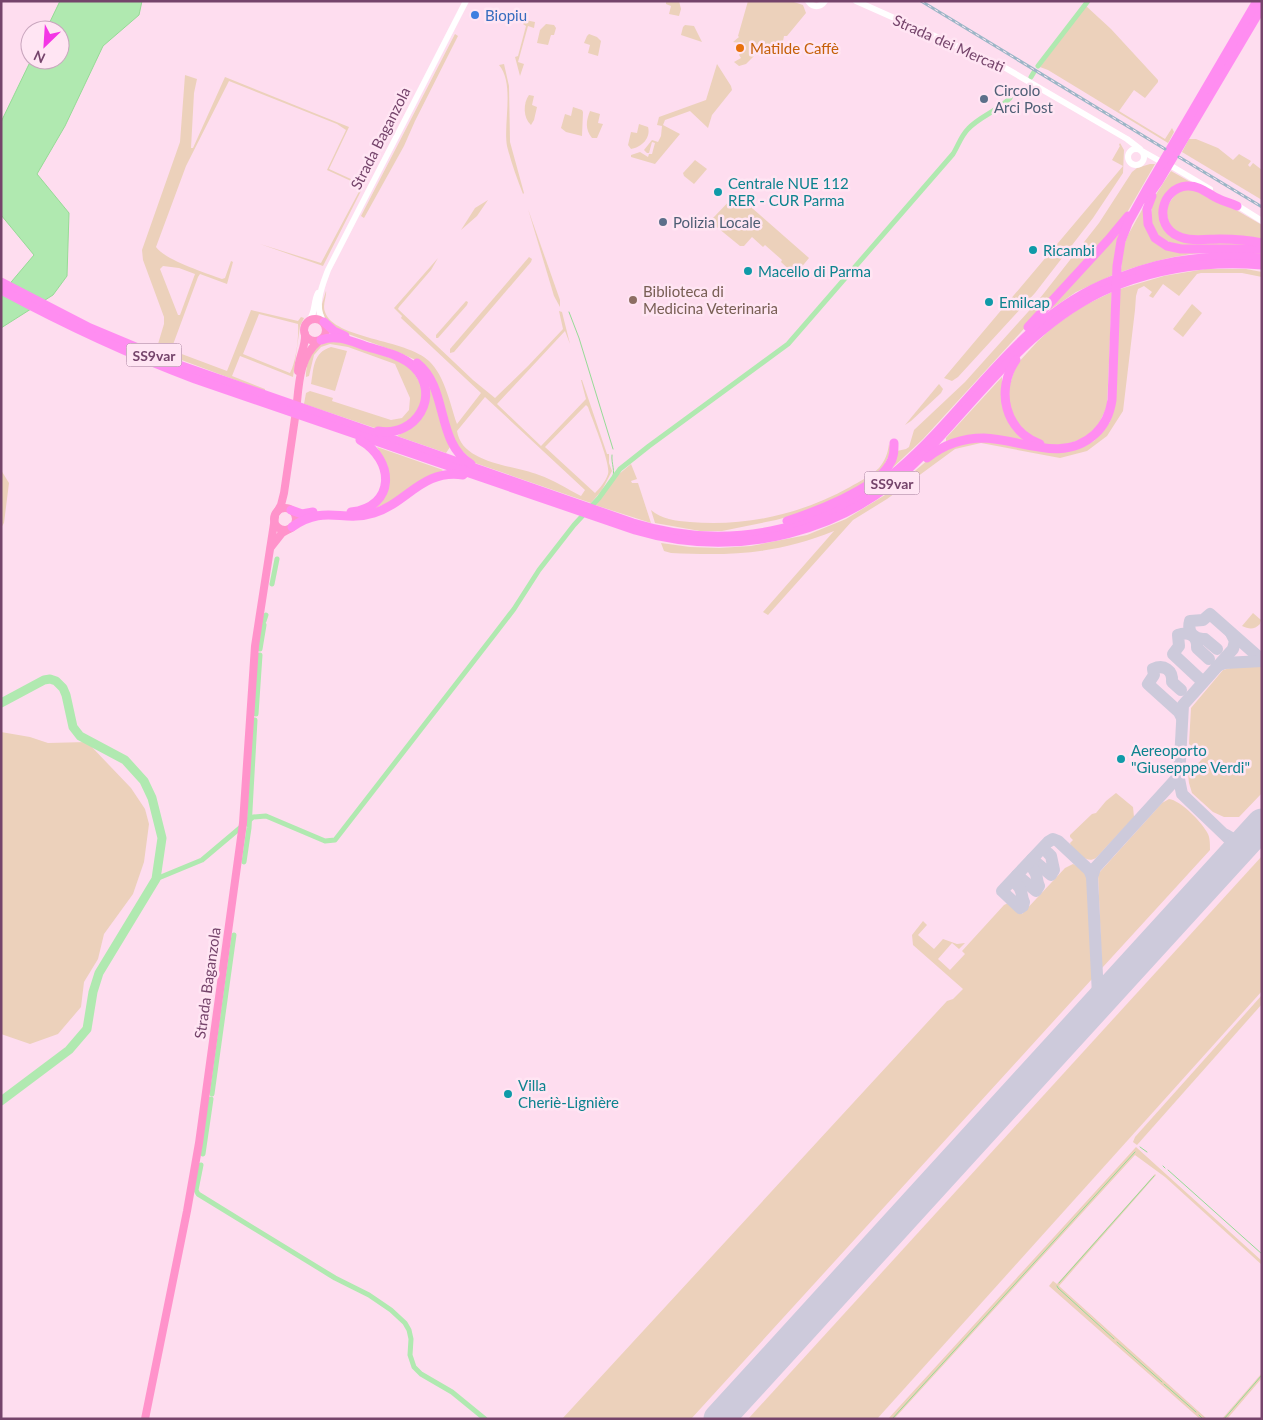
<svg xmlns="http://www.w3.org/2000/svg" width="1263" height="1420" viewBox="0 0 1263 1420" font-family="Lato,sans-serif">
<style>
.green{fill:#ecd1bb;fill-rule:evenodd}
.water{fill:#b0e9b0;stroke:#96db96}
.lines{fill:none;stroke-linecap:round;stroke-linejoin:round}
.stream{stroke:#96db96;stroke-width:1}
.canal{stroke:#b0e9b0;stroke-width:5}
.river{stroke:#b0e9b0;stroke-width:9}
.taxiway{stroke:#cdcadb;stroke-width:12}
.runway{stroke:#cdcadb;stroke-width:31}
.minor{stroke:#fff;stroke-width:6}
.major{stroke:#ff93cb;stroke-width:8}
.highway{stroke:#ff8df1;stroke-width:9}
.rail-casing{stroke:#9cb6c7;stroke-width:3}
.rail{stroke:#ffe5f3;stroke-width:1;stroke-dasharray:4;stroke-linecap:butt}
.shop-dot{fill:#3f7fe0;stroke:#ffe5f3;stroke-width:2}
.food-dot{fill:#e8710a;stroke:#ffe5f3;stroke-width:2}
.service-dot{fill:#5c6f8a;stroke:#ffe5f3;stroke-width:2}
.culture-dot{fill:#0f9aa8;stroke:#ffe5f3;stroke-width:2}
.education-dot{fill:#8d6e63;stroke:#ffe5f3;stroke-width:2}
.labels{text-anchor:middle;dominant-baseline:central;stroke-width:5;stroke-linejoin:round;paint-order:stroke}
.shield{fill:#ffe5f3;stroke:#9e7494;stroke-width:1}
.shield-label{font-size:14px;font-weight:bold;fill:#75446b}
.shop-label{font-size:15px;fill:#366cbe;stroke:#ffe5f3;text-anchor:start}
.street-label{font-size:15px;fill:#75446b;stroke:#ffe5f3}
.food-label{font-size:15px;fill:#c56008;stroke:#ffe5f3;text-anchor:start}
.service-label{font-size:15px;fill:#4e5e75;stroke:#ffe5f3;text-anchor:start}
.culture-label{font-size:15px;fill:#0d838f;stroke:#ffe5f3;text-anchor:start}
.education-label{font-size:15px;fill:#785e54;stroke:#ffe5f3;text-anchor:start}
</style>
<rect width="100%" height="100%" fill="#feddef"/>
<g class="green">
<polygon points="666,1 679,1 681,9 679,16 669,14 671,6 666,4"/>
<polygon points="748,1 791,1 803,5 806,13 787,36 784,36 783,41 778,48 761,49 746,64 739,66 734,62 741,58 739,55 743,48 740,43 733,42 739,37 738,36"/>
<polygon points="1086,6 1111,29 1158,80 1158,82 1145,98 1134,90 1119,111 1165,139 1172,128 1174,132 1168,143 1048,70 1040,67"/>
<polygon points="525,20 535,22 534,28 528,26 518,62 524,64 520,76 515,57 518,56 526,26 523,24"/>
<polygon points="546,24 554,25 556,28 554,35 551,35 548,45 537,43 540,30"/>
<polygon points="685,25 694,26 702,42 681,35 683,27"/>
<polygon points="455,34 458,36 415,121 404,146 364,218 361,216"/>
<polygon points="589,34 597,37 601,41 598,56 588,53 590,45 584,43 587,36"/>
<path d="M504 64 509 86 510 142 524 193 523 194C517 179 511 162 507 146 503 123 515 84 499 65Z"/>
<polygon points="717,64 731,86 732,90 712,115 708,128 690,111 665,120 663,125 680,134 655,164 631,157 631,155 640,152 648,157 649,154 652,154 655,143 652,142 649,153 647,153 644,150 652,140 658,142 661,136 662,126 657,125 659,117 706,100"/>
<path d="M185 75 197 79 194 93 191 148H193L225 77 349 127 329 169 364 185 323 266 260 244 321 263 362 186 327 170 346 130 337 124 229 81 186 166 156 247C165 260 206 273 222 279L225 278 231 261 233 262 227 284 200 274 198 277 171 350 227 371 251 310 298 321 301 317 304 318 300 326 293 377 240 356 232 376 265 389V391L144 346V345L158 344 164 324V317L143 260 142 250 180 142ZM163 266 179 268 195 274 180 315H178L160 269ZM259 314 298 324C299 337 296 362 290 373L243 354Z"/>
<path d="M529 95 534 96 532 105 537 107 534 120 531 125C523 118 523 103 529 95Z"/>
<polygon points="573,107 582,110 583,112 582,136 566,132 561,128 565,114 571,116"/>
<path d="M590 111 600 114 598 123 603 124 597 138H592C585 129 586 121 590 111Z"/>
<path d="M639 124 648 127C651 138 642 147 631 149L628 145 631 132 637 133Z"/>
<polygon points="1189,139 1196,139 1218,148 1233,160 1239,154 1251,161 1248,165 1250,167 1253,163 1262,170 1262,200 1182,152"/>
<polygon points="1120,143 1124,150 1123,173 1093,218 1035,293 958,377 952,381 944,378 1123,166 1112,160 1120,146 1119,145"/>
<polygon points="695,160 707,169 694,184 684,176 683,173"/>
<polygon points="1150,164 1155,164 1128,211 1109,236 923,439 888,472 897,451 906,449 909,447 914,430 965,382 1037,302 1099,223 1132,172 1137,168"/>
<polygon points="1171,171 1194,184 1167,193 1167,232 1262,245 1185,247 1160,239 1150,222 1153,199"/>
<polygon points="1191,188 1231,207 1262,225 1262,240 1184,235 1170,227 1165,209 1177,192"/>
<polygon points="736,194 809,258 795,275 781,262 782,260 765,245 763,247 752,237 744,246 740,246 713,224 713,218"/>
<polygon points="488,200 477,216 461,230 475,208"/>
<path d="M1143 208 1158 243 1262 251V254C1241 254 1220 252 1200 253 1173 256 1146 263 1121 272L1123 248 1128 235Z"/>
<polygon points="528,209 560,300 560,307 554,296"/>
<polygon points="1126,222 1113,275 1076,292 1041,316"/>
<polygon points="529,257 532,259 531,262 454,352 450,353 450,349"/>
<path d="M438 258 431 270 399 307 398 309 473 380 495 398 528 366 563 329 559 311 562 312 570 344 565 331 497 404 541 446 586 399 581 380H582L607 454H609V463L612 471 602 490 591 503 475 463 456 445 434 382 418 361 400 353 340 331 325 318 322 311V304L326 291C327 296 322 305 325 312 334 339 406 339 429 361 445 376 450 404 457 424L481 393 401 318 402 316 394 308ZM485 397 585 490 581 496C567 489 554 480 539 475 514 465 462 464 457 431ZM586 405 588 407C592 419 611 464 608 474 606 481 600 488 595 493L545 447Z"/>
<path d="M1205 269H1246L1262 272V277L1242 273H1201L1197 274 1179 296 1163 284 1153 298 1149 296 1152 292 1144 286 1138 289 1136 296 1135 310 1123 411 1107 436 1087 451 1060 458 981 443 955 449 887 499 853 520 768 615 763 612 834 531C776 554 733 556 671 553L664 551 661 543 690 547 719 548 751 546 807 535 846 519 890 492 929 459 953 446 974 441 1074 450 1094 441 1110 422 1120 289 1164 276Z"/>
<polygon points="1112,292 1107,407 1097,427 1083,439 1060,446 1045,444 1035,440 1014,420 1007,394 1016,365 1038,341 1053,327 1081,307"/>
<polygon points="466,301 468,302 467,305 438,338 436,338 436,335"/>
<polygon points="1192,304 1202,313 1183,337 1173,329"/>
<path d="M331 340 353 344 409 365 423 388 420 410 400 428 378 429 304 404 306 393 310 391 333 398 332 401 391 420 402 418 409 410 410 398 395 364 348 347 330 344 321 347 314 355 309 376 306 377C306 359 313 346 331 340Z"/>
<path d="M331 347 347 351 335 391 311 384C314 369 312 353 331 347Z"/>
<polygon points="1002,377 1002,395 1027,442 946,441 946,438"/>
<polygon points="939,384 943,389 941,393 911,421 905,425"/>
<polygon points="429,387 431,388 450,447 446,453 397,436 407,430"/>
<path d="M889 444 891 451 882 470 861 486 808 511 776 520 722 531H700L655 523 651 510C661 519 676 521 690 522 745 527 802 514 850 487 860 481 871 476 879 468 885 461 888 453 889 444Z"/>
<polygon points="377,447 443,470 390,502 369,511 389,480 387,465"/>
<polygon points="631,464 637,479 631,481 632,483 638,483 651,523 595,505 618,475"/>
<polygon points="1,470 9,483 4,523 1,528"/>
<path d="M1253 613 1261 620 1260 624C1254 630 1249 629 1242 626Z"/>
<polygon points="1234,667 1262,667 1262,793 1239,817 1224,817 1213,812 1192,793 1189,783 1188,774 1204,757 1189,744 1191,708 1223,670"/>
<polygon points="1,732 30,737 48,743 87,742 131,788 145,809 149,824 144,862 133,894 104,934 98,959 84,982 81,1007 58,1034 30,1044 1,1034"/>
<path d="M1116 793 1133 807 1134 817 1096 858C1086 864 1078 853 1071 846L1070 843 1073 840 1070 837V835L1092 814 1096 813 1106 801Z"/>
<path d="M1169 799C1180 800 1203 823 1208 834 1210 838 1210 845 1210 850L1102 968 1098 874 1162 803Z"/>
<polygon points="1262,856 1262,991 877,1419 748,1419"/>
<polygon points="1073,864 1083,869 1087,877 1092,979 691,1419 562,1419 947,1001 953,999 963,989 913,945 912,935 923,921 927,925 918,935 934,949 943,939 957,944 965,943 959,949 952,943 938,959 950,970 965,954 962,951 1004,905 1008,903 1022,914 1065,868"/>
<polygon points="1262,995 1262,1004 1137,1145 1133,1142 1135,1137"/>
<polygon points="1136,1147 1262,1261 1262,1265 1165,1177 1135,1155 894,1419 888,1419"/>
<polygon points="1155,1174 1156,1175 1059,1286 1207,1419 1200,1419 1049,1286 1053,1281 1057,1284"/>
<polygon points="1262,1373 1262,1378 1227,1419 1222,1419"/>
</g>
<polygon class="water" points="60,1 142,1 139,15 103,46 65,126 37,174 69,213 67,276 53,295 1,328 1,294 34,255 1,215 1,122 31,60 60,60 60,30 46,30"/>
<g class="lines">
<g class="stream">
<polyline points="569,312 579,338 613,449"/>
<path d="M612 455C611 464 616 471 612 479"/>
<polyline points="1140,1147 1147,1152"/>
<polyline points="1163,1166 1165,1168"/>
<polyline points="1168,1170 1262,1254"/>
<polyline points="1059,1283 1154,1176"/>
<polyline points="1057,1286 1058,1288 1114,1339"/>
<polyline points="1117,1342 1162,1382"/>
<polyline points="1164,1384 1196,1412"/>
<polyline points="1199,1415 1203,1419"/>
<polyline points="892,1419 1135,1152"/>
<polyline points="1224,1419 1262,1375"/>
</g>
<g class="canal">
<polyline points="1038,66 1088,1"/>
<polyline points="1031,77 1034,72"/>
<polyline points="272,584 277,559"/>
<polyline points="264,621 266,615"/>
<polyline points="260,649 264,625"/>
<polyline points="256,714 260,655"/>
<polyline points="244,862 249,828 255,720"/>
<path d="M156 879 202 860 253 817 266 816 325 841 335 840 494 635 514 609 539 570 574 525 599 498 620 469 649 446 788 344 953 154C958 146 961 136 968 129 980 116 998 111 1010 98"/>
<polyline points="212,1094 234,935"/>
<polyline points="203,1154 211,1099"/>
<polyline points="201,1165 196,1190 198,1194 335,1278 369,1295 391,1310 405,1323 409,1330 411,1339 410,1355 414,1367 421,1374 452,1392 485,1419"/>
</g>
<polyline class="river" points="1,703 44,680 50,679 56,681 63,688 66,695 73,727 80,736 125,760 144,781 152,798 162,838 156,879 99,973 93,992 87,1029 69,1050 1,1101"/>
<g class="taxiway">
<path d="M1217 649 1205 639C1194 640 1187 632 1190 621L1203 620 1210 614 1262 660"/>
<polyline points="1217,666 1225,663 1262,661"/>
<path d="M1203 682 1173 654 1179 646 1178 635C1189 631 1198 636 1197 648L1209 659"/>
<path d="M1181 690 1172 682C1173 670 1164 664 1153 669L1154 675 1148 684 1179 712 1182 718"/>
<path d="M1226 835C1236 842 1244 841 1253 834"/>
<polyline points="1032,859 1051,875 1054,870 1051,856 1048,853"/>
<polyline points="1227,862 1232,852 1230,840 1182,794 1179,779 1183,705 1233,649 1235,641 1231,633"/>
<path d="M1017 875 1036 891 1039 886C1036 880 1038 874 1033 869"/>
<polyline points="1092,877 1095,868 1175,780 1180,771"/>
<path d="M1017 885C1023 890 1021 897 1024 902L1023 906 1020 908 1002 891 1048 842 1053 839 1058 841 1089 870 1092 877 1098 995 1096 1003 1091 1012"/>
</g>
<polyline class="runway" points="719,1419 1262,824"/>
<g class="minor">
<path d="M808 1C813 8 820 8 825 1"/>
<polyline points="856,1 1002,66 1127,139 1140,149"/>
<circle cx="1136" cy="157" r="8"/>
<polyline points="1142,151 1158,160"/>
<polyline points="1173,167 1210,189"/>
<polyline points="1235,204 1262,221"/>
<path d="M308 321C316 314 313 302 318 293"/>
<path d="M324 322C313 307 322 286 328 270L466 1"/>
</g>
<g class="major">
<circle cx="315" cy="330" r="11"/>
<path d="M298 371C298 358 306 347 305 334"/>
<path d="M297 402C299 380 301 355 319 341"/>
<circle cx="285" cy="519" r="11"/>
<polyline points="277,512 281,505 284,493 295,418"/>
<polyline points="271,547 282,533 289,529"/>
<polyline points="145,1419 187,1211 199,1143 243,823 255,646 275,517"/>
</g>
<g class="highway">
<polyline points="1152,196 1147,209 1148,224 1155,238 1167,246 1181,249 1262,249"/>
<polyline points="1146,199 1159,181 1262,7"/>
<path d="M1237 206C1231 203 1225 202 1219 199 1209 195 1200 185 1187 186 1161 188 1153 225 1178 236 1190 242 1207 239 1220 239 1234 239 1248 240 1262 243"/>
<path d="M1121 277C1166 259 1214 254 1262 258"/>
<path d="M1 282 90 328 176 364 633 523C678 537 725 540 771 531 818 522 863 500 899 469 972 406 1019 316 1113 280"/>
<path d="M1120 284C1165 267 1214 261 1262 265"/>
<path d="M1 290C64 324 128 354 195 379L635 530C736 560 847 534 921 457 981 396 1031 321 1112 287"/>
<polyline points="324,322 334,331 345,336"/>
<polyline points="1028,327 1109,239 1128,216"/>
<path d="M321 340C336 334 351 341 365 346 381 351 402 355 414 367 442 395 416 438 378 431"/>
<path d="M1016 360C995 390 1005 431 1040 444"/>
<path d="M417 363C449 388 435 442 471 464"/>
<path d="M927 458C943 445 963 438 984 438 1021 439 1063 464 1095 434 1105 425 1110 413 1112 400L1117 266 1121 241 1128 223 1148 187 1257 1"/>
<polyline points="291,510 302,514 313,512"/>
<path d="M351 512C396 507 395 460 360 440"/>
<path d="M787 521C812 513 876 489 889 465 894 458 894 451 894 443"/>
<path d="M292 527C325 504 342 523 374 513 407 503 422 469 463 475"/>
</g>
<defs>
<g id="rail">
<polyline points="921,1 1165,149"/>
<polyline points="1179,157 1262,207"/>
</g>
</defs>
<use href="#rail" class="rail-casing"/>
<use href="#rail" class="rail"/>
</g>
<circle class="shop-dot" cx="475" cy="15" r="5"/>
<circle class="food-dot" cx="740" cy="48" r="5"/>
<g class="service-dot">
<circle cx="984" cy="99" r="5"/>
<circle cx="663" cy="222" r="5"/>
</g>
<g class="culture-dot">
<circle cx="718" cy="192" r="5"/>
<circle cx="1033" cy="250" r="5"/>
<circle cx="748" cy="271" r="5"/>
<circle cx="989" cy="302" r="5"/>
<circle cx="1121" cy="759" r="5"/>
<circle cx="508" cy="1094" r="5"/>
</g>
<circle class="education-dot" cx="633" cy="300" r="5"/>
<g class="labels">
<g class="shield">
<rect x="126.5" y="343.5" width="55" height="23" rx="4"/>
<rect x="864.5" y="471.5" width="55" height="23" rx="4"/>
</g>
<g class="shield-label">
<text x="154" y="355">SS9var</text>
<text x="892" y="483">SS9var</text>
</g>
<g class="shop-label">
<text x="485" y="15">Biopiu</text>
</g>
<g class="street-label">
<text transform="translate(949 43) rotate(24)">Strada dei Mercati</text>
<text transform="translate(380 138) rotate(-63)">Strada Baganzola</text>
<text transform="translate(207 983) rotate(-82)">Strada Baganzola</text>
</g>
<g class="food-label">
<text x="750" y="48">Matilde Caffè</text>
</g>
<g class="service-label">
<text x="994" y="90">Circolo<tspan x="994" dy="17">Arci Post</tspan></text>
<text x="673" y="222">Polizia Locale</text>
</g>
<g class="culture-label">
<text x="728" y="183">Centrale NUE 112<tspan x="728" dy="17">RER - CUR Parma</tspan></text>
<text x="1043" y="250">Ricambi</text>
<text x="758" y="271">Macello di Parma</text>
<text x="999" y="302">Emilcap</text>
<text x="1131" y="750">Aereoporto<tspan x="1131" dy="17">"Giusepppe Verdi"</tspan></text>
<text x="518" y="1085">Villa<tspan x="518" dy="17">Cheriè-Lignière</tspan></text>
</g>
<g class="education-label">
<text x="643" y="291">Biblioteca di<tspan x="643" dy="17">Medicina Veterinaria</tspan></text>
</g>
</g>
<rect width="1263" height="1420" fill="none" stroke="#75446b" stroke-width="5"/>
<g transform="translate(45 45) rotate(205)"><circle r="24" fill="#ffe5f3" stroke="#c8a5bd"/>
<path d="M0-4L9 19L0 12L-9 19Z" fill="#f436e5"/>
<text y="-8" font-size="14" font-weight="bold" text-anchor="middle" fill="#75446b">N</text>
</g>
</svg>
